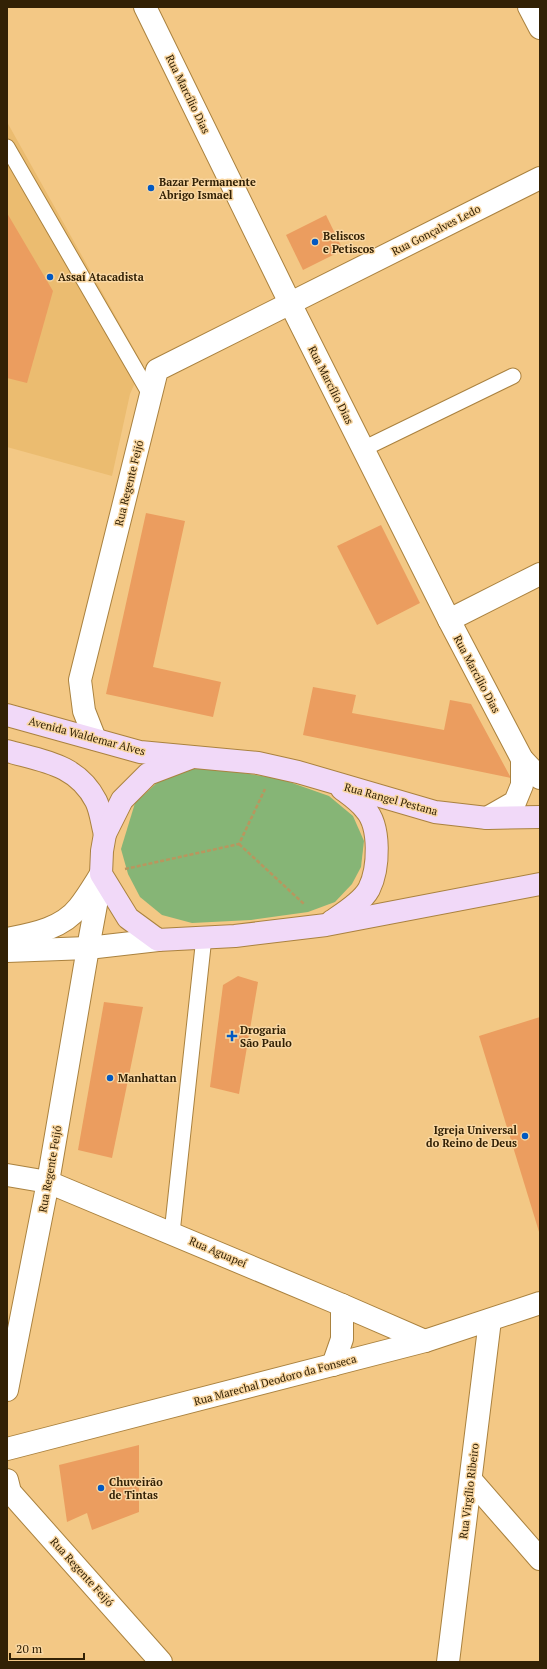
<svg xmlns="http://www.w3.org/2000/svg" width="547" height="1669" viewBox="0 0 547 1669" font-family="'PT Serif',serif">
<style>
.built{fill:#ebbc70}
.green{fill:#86b576}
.building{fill:#eb9d5f}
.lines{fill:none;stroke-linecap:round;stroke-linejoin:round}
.service-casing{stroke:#aa823f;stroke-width:17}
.minor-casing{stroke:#aa823f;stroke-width:24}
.tertiary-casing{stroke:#aa823f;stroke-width:24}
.secondary-casing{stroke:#aa823f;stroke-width:24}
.path{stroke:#b9965e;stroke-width:2.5;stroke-dasharray:4 2;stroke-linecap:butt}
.service{stroke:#fff;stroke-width:15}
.minor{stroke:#fff;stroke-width:22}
.tertiary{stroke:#fff;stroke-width:22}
.secondary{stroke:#f1d9f8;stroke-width:22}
.poi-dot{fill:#0259c2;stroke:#f9d7a2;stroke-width:1.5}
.labels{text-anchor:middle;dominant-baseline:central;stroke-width:3;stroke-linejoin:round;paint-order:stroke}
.street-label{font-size:11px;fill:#322105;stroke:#f9d7a2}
.poi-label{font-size:11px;font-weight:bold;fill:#322105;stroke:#f9d7a2;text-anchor:start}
</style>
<rect width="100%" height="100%" fill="#f3c885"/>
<polygon class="built" points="7,122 143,365 130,394 112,476 7,447"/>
<polygon class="green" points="194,768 231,771 281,779 329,796 353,816 364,841 361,867 352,884 335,902 308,912 251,920 192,923 162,915 140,897 128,874 121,849 135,803 161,779"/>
<g class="building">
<polygon points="7,213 53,291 27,383 7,378"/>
<polygon points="326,215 343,250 303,270 286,235"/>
<polygon points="146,513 185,521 153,667 221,682 213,717 106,694"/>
<polygon points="381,525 420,603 377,625 337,546"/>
<polygon points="313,687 356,695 352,713 444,730 450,700 471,704 511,778 303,735"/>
<polygon points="238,976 258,982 239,1094 210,1087 223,985"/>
<polygon points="104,1002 143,1007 112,1158 78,1150"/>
<polygon points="540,1017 540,1235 479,1036"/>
<polygon points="139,1445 139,1512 92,1530 87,1513 67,1522 59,1465"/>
</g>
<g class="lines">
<defs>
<g id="service">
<polyline points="7,147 151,396"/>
<polyline points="363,449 513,376"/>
<polyline points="172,1233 204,937"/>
</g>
<g id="minor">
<polyline points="529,7 540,28"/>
<polyline points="449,620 540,574"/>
<polyline points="95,739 84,711 80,680 157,370 540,178"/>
<polyline points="7,1175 48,1182 342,1305 425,1341"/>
<polyline points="333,1365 342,1339 342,1305"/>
<polyline points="7,1390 48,1182 88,948"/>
<polyline points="7,1449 425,1341 540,1303"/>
<polyline points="7,1480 10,1492 161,1662"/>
<polyline points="471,1480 540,1559"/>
<polyline points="448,1662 490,1320"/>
</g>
<g id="tertiary">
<polyline points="145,7 290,303 449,620 522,759 540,778"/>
<polyline points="487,818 515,802 522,785 522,759"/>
<path d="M7 939C32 934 62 929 79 907 87 897 94 885 101 874"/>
<polyline points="88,948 100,883"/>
<polyline points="7,951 88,948 158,940"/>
</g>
<g id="secondary">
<polyline points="7,715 140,752 258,763 298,772 435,812 487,818 540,817"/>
<path d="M7 751C43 761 77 764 96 801 101 811 102 824 105 834"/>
<polyline points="190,758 148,774 122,800 105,834 102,851 101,874 128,918 158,940 235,936 326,925 540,884"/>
<path d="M332 921C344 913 362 902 369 889 379 869 381 826 365 809 359 801 350 795 342 789"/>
</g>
</defs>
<use href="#service" class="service-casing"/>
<use href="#minor" class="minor-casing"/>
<use href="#tertiary" class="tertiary-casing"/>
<use href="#secondary" class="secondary-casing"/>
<g class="path">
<polyline points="239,844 304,904"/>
<polyline points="125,869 239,844 265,789"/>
</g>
<use href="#service" class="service"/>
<use href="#minor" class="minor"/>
<use href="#tertiary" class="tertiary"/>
<use href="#secondary" class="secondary"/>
</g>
<g class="poi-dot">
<circle cx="151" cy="188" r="4"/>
<circle cx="315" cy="242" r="4"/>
<circle cx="50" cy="277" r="4"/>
<path d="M230 1030h4v4h4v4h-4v4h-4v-4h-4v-4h4z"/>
<circle cx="110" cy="1078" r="4"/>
<circle cx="525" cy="1136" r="4"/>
<circle cx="101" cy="1488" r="4"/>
</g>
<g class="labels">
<g class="street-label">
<text transform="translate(188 94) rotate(64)">Rua Marcílio Dias</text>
<text transform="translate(436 230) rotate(-27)">Rua Gonçalves Ledo</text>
<text transform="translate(331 385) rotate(63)">Rua Marcílio Dias</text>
<text transform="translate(129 483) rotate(-76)">Rua Regente Feijó</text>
<text transform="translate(477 674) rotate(62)">Rua Marcílio Dias</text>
<text transform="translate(87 736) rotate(15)">Avenida Waldemar Alves</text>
<text transform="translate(391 799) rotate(15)">Rua Rangel Pestana</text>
<text transform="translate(50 1169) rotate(-80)">Rua Regente Feijó</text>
<text transform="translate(218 1252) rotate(23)">Rua Aguapeí</text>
<text transform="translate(275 1380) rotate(-15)">Rua Marechal Deodoro da Fonseca</text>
<text transform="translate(469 1491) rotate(-83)">Rua Virgílio Ribeiro</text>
<text transform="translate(82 1572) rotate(48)">Rua Regente Feijó</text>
</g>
<g class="poi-label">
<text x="159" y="182">Bazar Permanente<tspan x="159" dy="13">Abrigo Ismael</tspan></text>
<text x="323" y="236">Beliscos<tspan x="323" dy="13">e Petiscos</tspan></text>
<text x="58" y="277">Assaí Atacadista</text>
<text x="240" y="1030">Drogaria<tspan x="240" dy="13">São Paulo</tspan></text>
<text x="118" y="1078">Manhattan</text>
<text x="517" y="1130" text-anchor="end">Igreja Universal<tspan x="517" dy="13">do Reino de Deus</tspan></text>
<text x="109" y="1482">Chuveirão<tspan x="109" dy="13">de Tintas</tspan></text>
</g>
</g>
<rect width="547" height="1669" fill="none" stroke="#322105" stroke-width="16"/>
<path d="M10 1653v6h74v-6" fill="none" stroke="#322105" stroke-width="2"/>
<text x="16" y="1653" font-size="12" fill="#322105" stroke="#f9d7a2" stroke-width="3" paint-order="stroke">20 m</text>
</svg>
